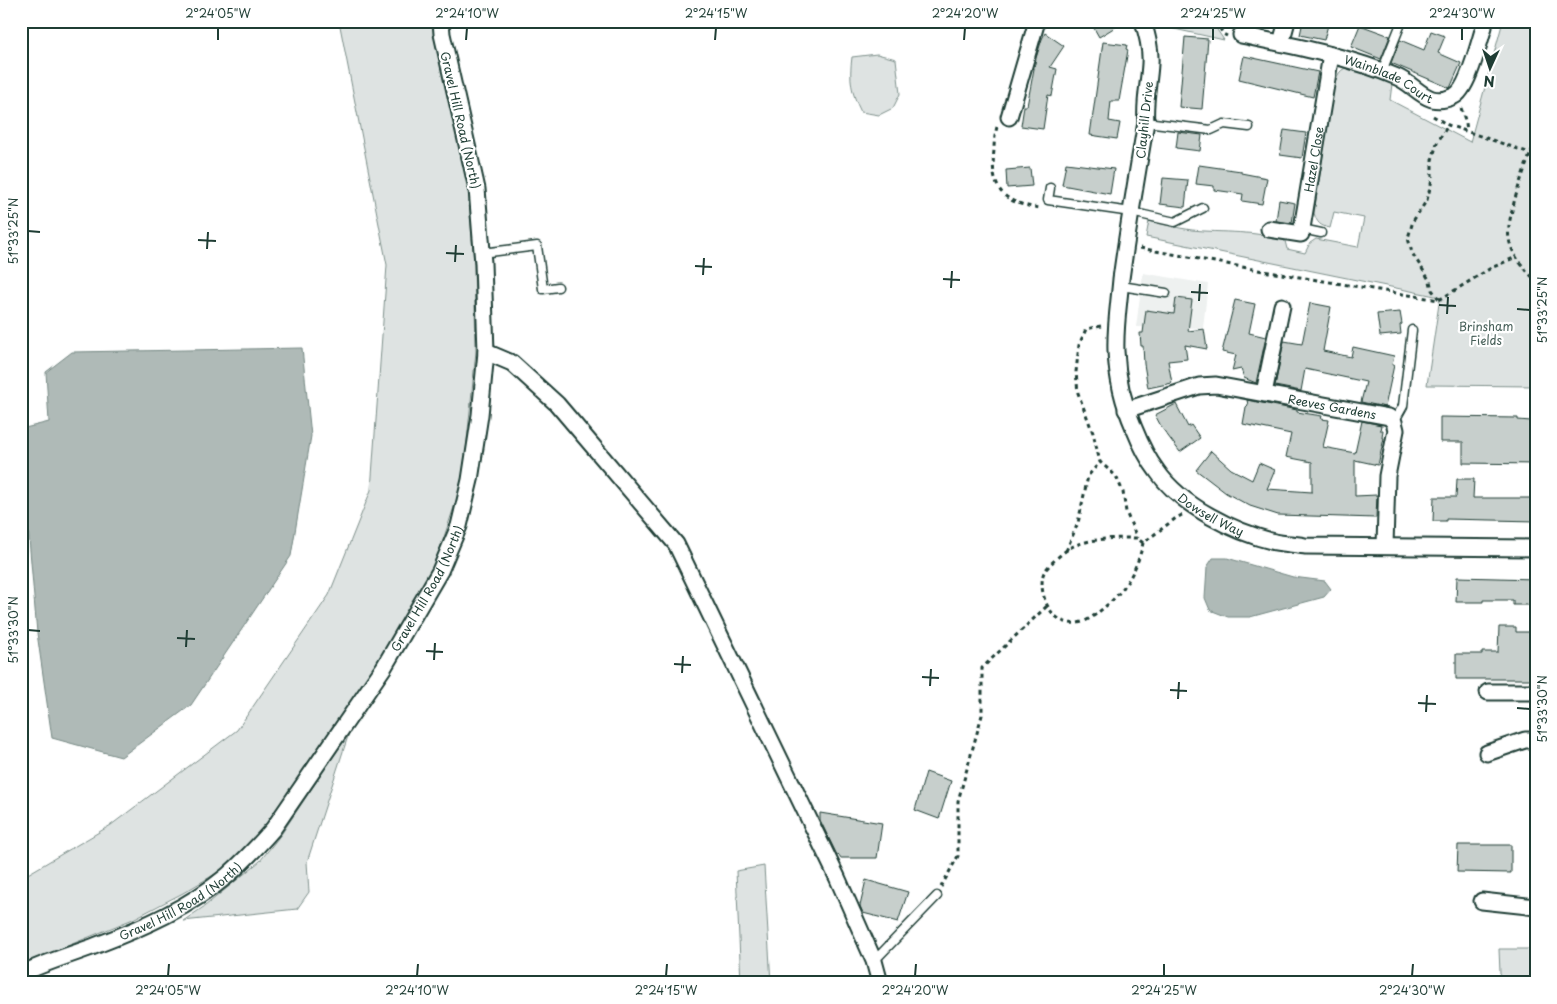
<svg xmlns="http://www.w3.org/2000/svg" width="1557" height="1004" viewBox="0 0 1557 1004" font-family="'Playpen Sans',sans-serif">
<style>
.built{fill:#eef1f0}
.green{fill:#dee3e2;stroke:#7e908b}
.water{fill:#afbab7;stroke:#758883}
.building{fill:#c7cfcc;stroke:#1f3d34}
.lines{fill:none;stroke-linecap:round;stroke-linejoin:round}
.lane-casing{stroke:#1f3d34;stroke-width:11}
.street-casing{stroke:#1f3d34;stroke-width:19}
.path{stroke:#1f3d34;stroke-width:3;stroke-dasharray:4 4;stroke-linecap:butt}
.lane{stroke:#fff;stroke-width:8}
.street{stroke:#fff;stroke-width:15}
.ticks{fill:none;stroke:#1f3d34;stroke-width:2}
.labels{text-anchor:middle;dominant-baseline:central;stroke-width:4.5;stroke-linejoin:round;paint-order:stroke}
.street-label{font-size:12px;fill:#1f3d34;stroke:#fff}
.park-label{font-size:12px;fill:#455e57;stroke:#fff}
.neatline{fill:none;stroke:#1f3d34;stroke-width:2}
.ticks-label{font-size:12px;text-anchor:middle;fill:#1f3d34}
</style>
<rect width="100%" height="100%" fill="#fff"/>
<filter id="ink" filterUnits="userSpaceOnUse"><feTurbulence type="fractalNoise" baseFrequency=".02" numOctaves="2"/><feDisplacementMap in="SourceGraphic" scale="10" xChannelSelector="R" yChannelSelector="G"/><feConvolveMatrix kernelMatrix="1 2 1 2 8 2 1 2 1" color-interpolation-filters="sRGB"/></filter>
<g filter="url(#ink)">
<polygon class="built" points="1143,273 1208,284 1203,328 1136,327"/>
<g class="green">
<polygon points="339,21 434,21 468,188 474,263 476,351 463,480 435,564 377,663 262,834 227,867 183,893 133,919 21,965 21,878 111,825 237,730 329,595 371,490 387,265"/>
<polygon points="1169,21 1211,21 1224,40 1170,28"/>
<path d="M1503 21H1536V386L1427 385 1440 297 1146 237 1149 221C1163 224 1177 228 1192 230 1218 233 1261 230 1285 241L1287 249 1305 253 1310 243 1316 239 1358 247 1364 218 1334 212 1330 228C1320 226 1317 223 1314 213L1333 90C1336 80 1337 70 1348 67L1392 84 1390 100 1470 142Z"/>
<path d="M877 54 896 59 900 94 893 108 879 115 861 112C851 92 849 79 852 57Z"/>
<polygon points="349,733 307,862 309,892 297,909 183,921 205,906 260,861 282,833"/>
<polygon points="764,866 771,983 741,983 736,871"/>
<polygon points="1499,949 1536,949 1536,983 1507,983 1500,973"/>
</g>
<g class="water">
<polygon points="302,348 311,436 291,556 191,705 121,757 52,738 37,633 21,444 21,429 49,422 46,372 72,352"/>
<polygon points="1213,558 1227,558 1293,577 1325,581 1331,589 1324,597 1250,617 1228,617 1210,610 1205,598 1207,567"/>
</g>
<g class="building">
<polygon points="1090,21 1125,21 1099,37"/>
<polygon points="1303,21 1329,21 1324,40 1300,35"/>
<polygon points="1360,25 1390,36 1381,59 1351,47"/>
<polygon points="1431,31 1445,36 1438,53 1461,63 1450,88 1391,63 1400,40 1424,50"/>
<polygon points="1045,33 1064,46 1050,67 1057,69 1052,96 1048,95 1043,129 1021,126 1024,106 1027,106 1036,58 1042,39"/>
<polygon points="1185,37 1208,39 1202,109 1179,107"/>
<polygon points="1103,42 1127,45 1126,49 1128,50 1119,101 1111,101 1109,121 1120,123 1117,139 1090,135"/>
<polygon points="1244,56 1318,72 1313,97 1239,79"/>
<polygon points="1284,130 1306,133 1302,158 1280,155"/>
<polygon points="1178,132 1202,135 1200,151 1176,148"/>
<polygon points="1066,163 1114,169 1110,194 1062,185"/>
<polygon points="1199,165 1241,171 1241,173 1267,178 1262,204 1242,201 1243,194 1214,190 1214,186 1196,184"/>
<polygon points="1030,168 1032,186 1007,188 1006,170"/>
<polygon points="1163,178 1188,180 1185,207 1160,204"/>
<polygon points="1279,200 1295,203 1292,223 1276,221"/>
<polygon points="1176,298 1192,300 1188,331 1204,329 1207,349 1185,345 1187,359 1168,361 1172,383 1148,388 1144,364 1143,346 1141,346 1140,333 1143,333 1146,310 1174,314"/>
<polygon points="1235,300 1255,304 1249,333 1266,337 1256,383 1244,378 1241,369 1232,371 1236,355 1222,352"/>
<polygon points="1310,303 1331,307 1323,351 1351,357 1353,347 1394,356 1392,365 1394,365 1385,407 1361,402 1366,382 1305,369 1301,391 1275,386 1284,341 1302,344"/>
<polygon points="1400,312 1402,324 1400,325 1401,334 1380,336 1377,314"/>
<polygon points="1247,400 1297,410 1297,412 1322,416 1321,419 1329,420 1323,447 1355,453 1362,421 1381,425 1380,430 1383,430 1382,438 1384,438 1378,465 1355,460 1355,496 1377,495 1376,518 1278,515 1250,506 1226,493 1196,470 1211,451 1231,469 1252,480 1259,463 1275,470 1267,489 1312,492 1312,462 1286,457 1291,434 1243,424 1246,407 1248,405"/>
<polygon points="1176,404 1188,427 1191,425 1200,438 1180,452 1162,428 1155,415"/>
<polygon points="1440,417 1518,418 1518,420 1531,421 1530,449 1536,449 1536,464 1463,463 1463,442 1440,442"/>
<polygon points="1457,479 1474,479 1473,498 1536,498 1536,521 1446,519 1446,521 1433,521 1434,497 1456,497"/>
<polygon points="1457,577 1536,579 1536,605 1513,605 1513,600 1483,600 1483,602 1456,602"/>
<polygon points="1499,627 1516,627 1516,632 1536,632 1536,650 1533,650 1533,679 1456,679 1456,654 1482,654 1482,652 1498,652"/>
<polygon points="926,772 951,781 939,819 915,810"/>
<polygon points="820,813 882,823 877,858 840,858 840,856 837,855 820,820"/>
<polygon points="1458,845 1511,845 1511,873 1457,872"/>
<polygon points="866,880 908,892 898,922 863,913 860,906"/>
</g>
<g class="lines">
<defs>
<g id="lane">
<polyline points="1382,71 1402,21"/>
<polyline points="1146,122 1211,130 1224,124 1249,127"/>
<polyline points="1050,188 1048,200 1131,212 1175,222 1203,208"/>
<polyline points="1302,229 1321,233"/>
<polyline points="482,253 537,246 543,289 558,287"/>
<polyline points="1121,286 1166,293"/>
<polyline points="1394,422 1403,406 1412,330"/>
<polyline points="874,961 937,896"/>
</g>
<g id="street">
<path id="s1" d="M1143 21C1147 35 1151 49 1150 64 1149 83 1144 102 1146 122 1137 174 1128 227 1121 279 1119 303 1115 327 1116 351 1117 377 1123 403 1134 428 1140 443 1147 458 1157 471 1181 506 1234 532 1275 542 1285 544 1295 544 1305 546L1536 548"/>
<path id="s2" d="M1241 35C1294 46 1347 56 1397 77 1418 86 1427 109 1454 96 1468 90 1479 42 1484 27V21"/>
<polyline points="1281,43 1287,21"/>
<polyline points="1009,117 1037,21"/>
<path id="s3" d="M1269 229 1301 234 1331 55"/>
<polyline points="486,352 512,363 557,404 676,544 837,877 874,961 880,983"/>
<polyline points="1264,393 1282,306"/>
<path id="s4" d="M1126 410 1199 386 1216 385 1389 417 1394 422 1396 430 1387 476 1385 546"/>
<polyline points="1488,692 1536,692"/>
<polyline points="1487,753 1525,740 1536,740"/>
<polyline points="1482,901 1536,907"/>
<path id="s5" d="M21 974C46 962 71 955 97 945 142 928 190 907 228 875 244 861 259 845 273 829L384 667 440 571 459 526 470 480 480 415 486 352 483 263 477 189 442 34 441 21"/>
</g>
</defs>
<use href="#lane" class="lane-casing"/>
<use href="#street" class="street-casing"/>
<g class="path">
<polyline points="1216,21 1223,34 1227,36"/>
<polyline points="1461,108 1466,123 1467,131"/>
<polyline points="1433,116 1448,125 1530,153"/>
<path d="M997 127C995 134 994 142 994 150 990 189 1002 203 1040 208"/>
<path d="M1536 141C1527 160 1505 220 1509 239 1512 256 1525 269 1536 281"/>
<polyline points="1140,248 1269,272 1439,300 1491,268 1516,257"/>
<polyline points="1439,299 1432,290 1430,281 1412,253 1408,238 1413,221 1427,200 1432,180 1432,160 1437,143 1448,125"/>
<polyline points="1101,326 1086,329 1079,345 1076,372 1078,393 1093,433 1100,462 1116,476 1123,492 1126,512 1137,538"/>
<path d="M1143 543 1137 538C1117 538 1095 538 1076 545 1068 547 1045 567 1043 575 1038 597 1053 627 1078 623 1089 621 1099 612 1107 605 1126 589 1138 567 1143 543L1176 518 1182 515"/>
<polyline points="1066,551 1078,523 1088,476 1100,462"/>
<polyline points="941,887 958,856 958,801 982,715 982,668 1048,605"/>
</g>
<use href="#lane" class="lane"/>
<use href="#street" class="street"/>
</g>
</g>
<path class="ticks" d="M218 40V28M466 40 467 28M715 40 716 28M964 40 965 28M1213 40V28M1462 40V28M28 231 40 232M198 240 216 241M207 249 208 232M446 253 464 254M455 262 456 245M695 266 712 267M703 275 704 258M943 279 960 280M951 288 952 271M1191 292 1208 293M1199 301 1200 284M1439 305 1456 306M1517 309 1530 310M1447 314 1448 297M28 630 40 631M177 638 195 639M186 647 187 630M426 651 443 652M434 660 435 643M674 664 691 665M682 673 683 656M922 677 939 678M930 686 931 669M1170 690 1187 691M1178 699 1179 682M1418 703 1436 704M1517 708 1530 709M1426 712 1427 695M168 976 169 964M417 976 418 964M666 976 667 964M915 976 916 964M1164 976V964M1412 976 1413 964"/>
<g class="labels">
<g class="street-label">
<text stroke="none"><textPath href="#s2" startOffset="155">Wainblade Court</textPath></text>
<text transform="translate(461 120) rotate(77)">Gravel Hill Road (North)</text>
<text transform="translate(1144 120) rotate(-84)">Clayhill Drive</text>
<text stroke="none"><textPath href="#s3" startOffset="108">Hazel Close</textPath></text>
<text stroke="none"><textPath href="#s4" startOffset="212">Reeves Gardens</textPath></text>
<text stroke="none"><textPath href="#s1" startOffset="532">Dowsell Way</textPath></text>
<text stroke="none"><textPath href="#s5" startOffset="581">Gravel Hill Road (North)</textPath></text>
<text stroke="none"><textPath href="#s5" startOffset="176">Gravel Hill Road (North)</textPath></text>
</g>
<g class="park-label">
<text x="1486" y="326">Brinsham<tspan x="1486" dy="14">Fields</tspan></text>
</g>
</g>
<rect width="1557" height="1004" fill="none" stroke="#fff" stroke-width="55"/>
<g transform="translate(1490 68) rotate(183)" stroke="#ffffff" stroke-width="4" paint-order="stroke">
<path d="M0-4L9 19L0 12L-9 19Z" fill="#1f3d34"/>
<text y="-8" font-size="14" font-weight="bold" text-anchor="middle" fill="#1f3d34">N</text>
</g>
<rect x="28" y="28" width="1502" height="948" class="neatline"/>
<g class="ticks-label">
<text x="218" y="18">2°24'05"W</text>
<text x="467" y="18">2°24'10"W</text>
<text x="716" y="18">2°24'15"W</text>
<text x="965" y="18">2°24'20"W</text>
<text x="1213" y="18">2°24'25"W</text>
<text x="1462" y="18">2°24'30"W</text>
<text transform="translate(14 231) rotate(-90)" y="4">51°33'25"N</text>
<text transform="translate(1543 310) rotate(-90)" y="4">51°33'25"N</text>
<text transform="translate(14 630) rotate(-90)" y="4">51°33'30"N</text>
<text transform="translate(1543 709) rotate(-90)" y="4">51°33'30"N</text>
<text x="168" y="995">2°24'05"W</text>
<text x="417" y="995">2°24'10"W</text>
<text x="666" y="995">2°24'15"W</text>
<text x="915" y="995">2°24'20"W</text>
<text x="1164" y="995">2°24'25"W</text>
<text x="1412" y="995">2°24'30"W</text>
</g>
</svg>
